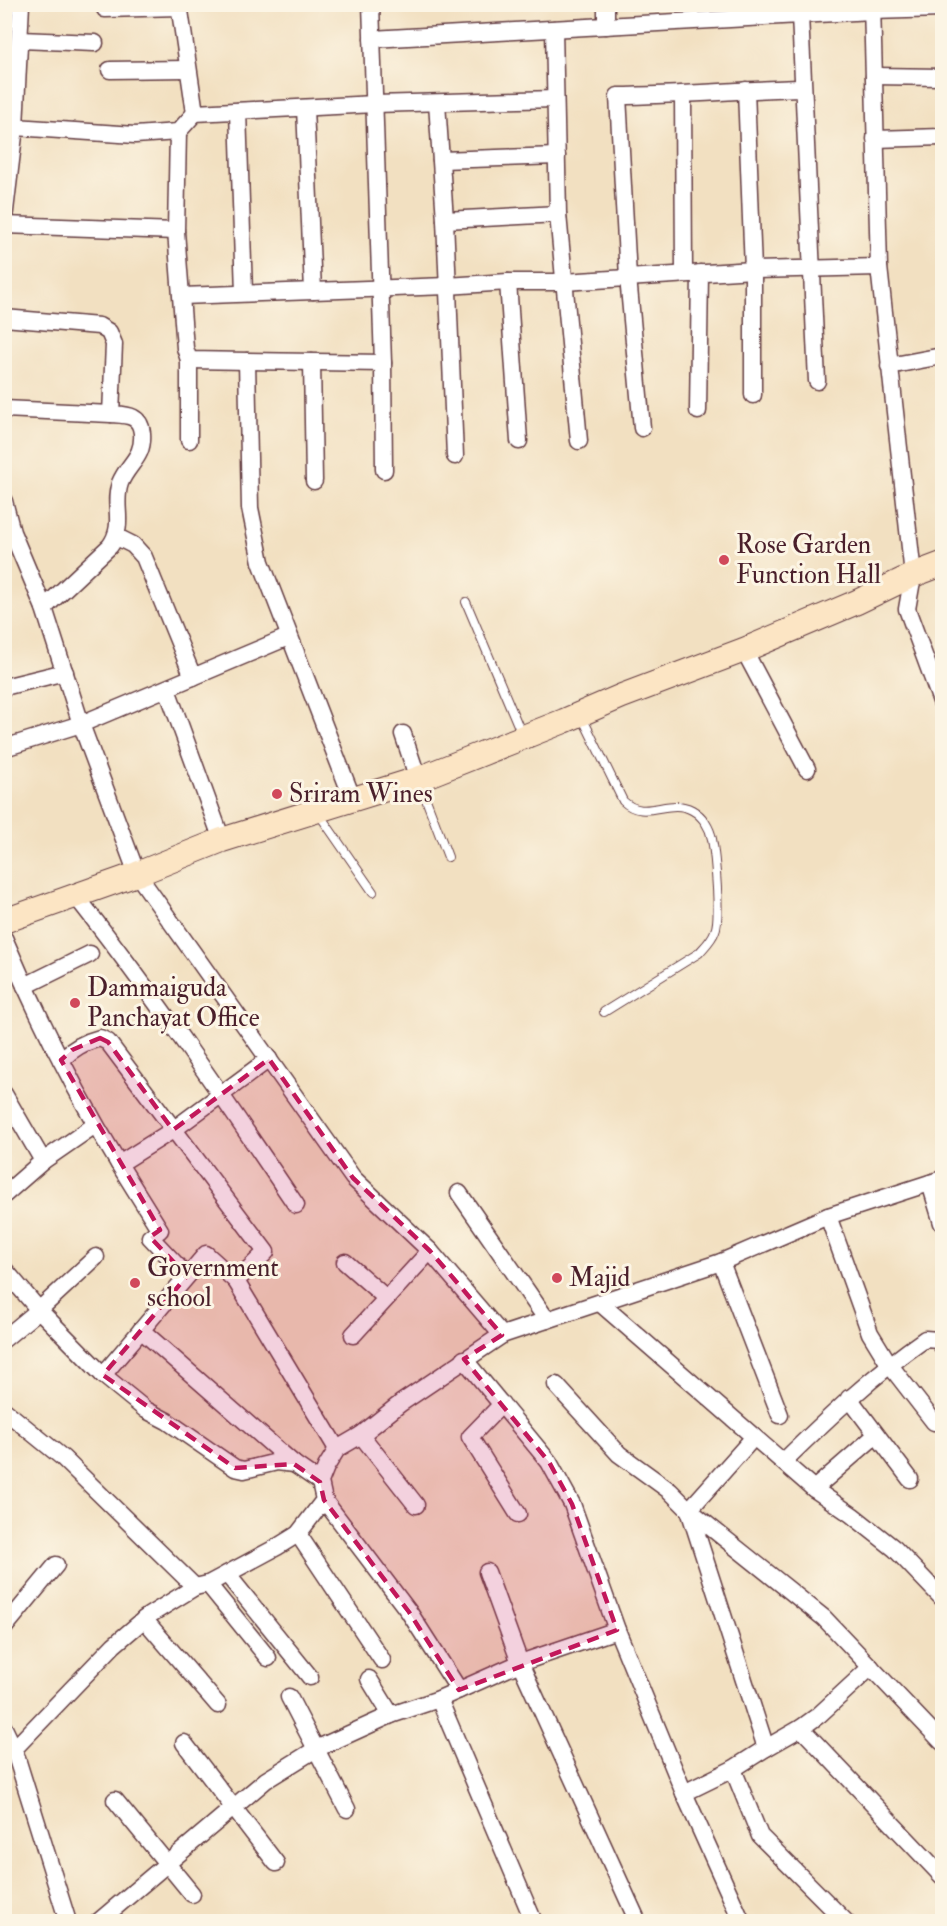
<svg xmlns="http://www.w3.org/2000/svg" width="947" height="1926" viewBox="0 0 947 1926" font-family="'IM FELL Double Pica',serif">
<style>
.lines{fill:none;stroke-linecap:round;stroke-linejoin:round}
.lane-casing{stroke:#633c42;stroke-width:10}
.street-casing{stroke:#633c42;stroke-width:19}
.secondary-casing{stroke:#633c42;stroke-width:26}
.lane{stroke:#fff;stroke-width:8}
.street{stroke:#fff;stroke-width:16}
.secondary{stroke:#fce5c4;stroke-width:24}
.marked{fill:#c2185b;fill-opacity:0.2;stroke:#c2185b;stroke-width:4.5;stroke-dasharray:12 8;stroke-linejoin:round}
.poi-dot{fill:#d1495b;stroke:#fcf5e5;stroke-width:2}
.labels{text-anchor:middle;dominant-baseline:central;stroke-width:6;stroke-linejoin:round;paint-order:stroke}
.poi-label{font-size:26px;fill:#4a1f2b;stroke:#fcf5e5;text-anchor:start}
</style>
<rect width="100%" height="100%" fill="#fcf5e5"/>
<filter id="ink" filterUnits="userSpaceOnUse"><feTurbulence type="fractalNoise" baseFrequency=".0167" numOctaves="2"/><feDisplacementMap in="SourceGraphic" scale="12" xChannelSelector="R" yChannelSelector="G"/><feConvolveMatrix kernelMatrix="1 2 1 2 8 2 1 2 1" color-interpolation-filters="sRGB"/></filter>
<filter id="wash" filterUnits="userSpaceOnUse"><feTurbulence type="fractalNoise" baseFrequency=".008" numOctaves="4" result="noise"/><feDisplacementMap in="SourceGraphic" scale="24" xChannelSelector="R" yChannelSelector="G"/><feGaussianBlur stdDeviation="1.35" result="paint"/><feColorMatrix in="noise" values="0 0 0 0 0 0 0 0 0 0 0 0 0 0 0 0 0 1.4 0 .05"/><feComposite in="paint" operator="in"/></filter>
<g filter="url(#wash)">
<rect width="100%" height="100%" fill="#f2e0c1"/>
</g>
<g filter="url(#ink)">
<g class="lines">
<defs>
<g id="lane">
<polyline points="466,602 523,737"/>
<path d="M582 717 623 801C645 822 668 797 692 810 703 816 710 828 712 839 715 855 721 918 715 931 712 940 705 946 699 953L604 1012"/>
<polyline points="419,781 448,857"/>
<polyline points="319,814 373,892"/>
</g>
<g id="street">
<polyline points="179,4 195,113 375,104 555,99"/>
<polyline points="371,4 383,363 384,470"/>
<polyline points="606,4 606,26"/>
<polyline points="872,4 879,267 913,575 907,609 942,704"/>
<polyline points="105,9 179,7"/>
<polyline points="800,15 817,381"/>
<polyline points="554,29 558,214 579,441"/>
<polyline points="372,39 872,11 942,9"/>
<polyline points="20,40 95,43"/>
<polyline points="110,70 187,69"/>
<polyline points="874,76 942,77"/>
<polyline points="746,90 753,270 753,395"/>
<polyline points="683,95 684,273"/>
<polyline points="437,103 445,220 455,456"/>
<polyline points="305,108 313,291"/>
<polyline points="238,111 244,293"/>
<polyline points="15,127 135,135 178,132 195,113"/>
<polyline points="178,132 176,231 185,348 189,360 383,363"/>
<polyline points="875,139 942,137"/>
<polyline points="441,160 557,156"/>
<polyline points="4,219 15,127 21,4"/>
<polyline points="445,220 558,214"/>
<polyline points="4,225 176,231"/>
<polyline points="508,282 519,441"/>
<polyline points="182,296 447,286 508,282 564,282 753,270 879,267"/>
<path d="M4 318 99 326 109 332 114 344 111 414C126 415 140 414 142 433 144 458 128 463 120 483 112 506 126 524 110 546L44 608"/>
<polyline points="189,360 189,440"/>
<polyline points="247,361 250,508 261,562 353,800"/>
<polyline points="312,362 314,481"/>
<polyline points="889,366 942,356"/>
<polyline points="4,409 111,414"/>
<polyline points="698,411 700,273"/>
<path d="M642 428 628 277 618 96C680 95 741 90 802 88"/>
<polyline points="4,501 12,532 44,608 81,724 137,874 353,1178 430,1251 502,1335 401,1403 361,1435 337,1449 326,1467 320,1482 324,1500 298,1534 277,1547 208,1584 195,1587 148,1616 114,1645 14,1749 4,1753"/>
<polyline points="117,537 133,545 144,557 193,677"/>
<polyline points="744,650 807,769"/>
<polyline points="4,687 65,672"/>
<polyline points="167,689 222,840"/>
<polyline points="403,734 418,779"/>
<polyline points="4,748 81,724 288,637"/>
<path d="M75 895C154 995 225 1100 296 1205"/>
<path d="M4 938C37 1016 75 1092 119 1164L173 1130 269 1059"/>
<polyline points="25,986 90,954"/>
<path d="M61 1060C73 1048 84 1042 100 1038L108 1042 266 1252 236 1281 337 1449"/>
<polyline points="4,1094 43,1161"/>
<polyline points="119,1164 160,1230 150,1237 187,1276"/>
<polyline points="930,1183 942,1223"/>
<polyline points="459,1193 547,1320"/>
<polyline points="4,1195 43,1161 95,1125"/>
<polyline points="828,1216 870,1333 889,1364 934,1422"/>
<polyline points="345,1262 386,1298"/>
<polyline points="721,1262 780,1415"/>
<polyline points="4,1269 39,1310 103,1375 146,1410 167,1421 235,1468 244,1470 277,1462 294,1464"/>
<polyline points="600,1303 814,1489 852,1515 895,1549 942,1598"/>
<polyline points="141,1330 294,1464 320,1482"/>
<polyline points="353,1335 430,1251"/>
<polyline points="502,1335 721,1262 828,1216 942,1179"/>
<polyline points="4,1339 39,1310 96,1257"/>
<polyline points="464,1359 549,1462 572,1504 617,1630 684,1793 742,1922"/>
<polyline points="103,1375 206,1254 236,1281"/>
<polyline points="556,1385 619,1454 670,1491 689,1510 824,1618 942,1742"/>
<polyline points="849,1398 910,1479"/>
<polyline points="502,1404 470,1437 518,1514"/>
<polyline points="4,1410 63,1458 195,1587"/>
<polyline points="361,1435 416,1505"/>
<path d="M784 1461C829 1417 873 1375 925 1339L938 1340 942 1346"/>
<polyline points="814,1489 876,1435"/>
<polyline points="324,1500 409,1612 459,1690"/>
<polyline points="298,1534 382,1660"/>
<polyline points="487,1572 520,1663 638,1922"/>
<polyline points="227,1574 310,1677"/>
<polyline points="208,1584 268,1658"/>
<polyline points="144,1619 218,1705"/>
<polyline points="4,1628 56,1565"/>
<polyline points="369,1679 391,1715"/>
<polyline points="289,1697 347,1809"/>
<polyline points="439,1699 534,1922"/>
<polyline points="4,1728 14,1749 68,1922"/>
<polyline points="801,1728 942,1876"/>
<polyline points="184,1743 276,1863"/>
<polyline points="766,1748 801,1728 819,1715 871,1667"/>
<polyline points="733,1769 760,1836 846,1922"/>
<polyline points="684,1793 733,1769 766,1748 689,1510 754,1437"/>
<polyline points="115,1800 192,1894"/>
<polyline points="98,1922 266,1780 316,1749 391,1715 439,1699 520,1663 617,1630"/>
</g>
<polyline id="secondary" points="4,921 137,874 222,840 418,779 564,721 622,696 744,650 857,602 913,575 942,564"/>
</defs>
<use href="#lane" class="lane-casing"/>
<use href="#street" class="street-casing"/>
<use href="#secondary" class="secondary-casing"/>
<use href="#lane" class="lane"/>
<use href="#street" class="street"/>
<use href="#secondary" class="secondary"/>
</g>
</g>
<path class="marked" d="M100 1038 108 1042 173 1130 269 1059 353 1178 430 1251 502 1335 464 1359 549 1462 572 1504 617 1630 459 1690 409 1612 324 1500 320 1482 294 1464 235 1468 103 1375 187 1276 150 1237 160 1230 61 1060 72 1050Z"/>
<g class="poi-dot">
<circle cx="724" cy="560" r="6"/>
<circle cx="277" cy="794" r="6"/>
<circle cx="75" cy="1003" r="6"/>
<circle cx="557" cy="1278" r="6"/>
<circle cx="135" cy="1283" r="6"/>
</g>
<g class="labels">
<g class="poi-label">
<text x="736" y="545">Rose Garden<tspan x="736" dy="30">Function Hall</tspan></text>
<text x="289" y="794">Sriram Wines</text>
<text x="87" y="988">Dammaiguda<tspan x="87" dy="30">Panchayat Office</tspan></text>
<text x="147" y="1268">Government<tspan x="147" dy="30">school</tspan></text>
<text x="569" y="1278">Majid</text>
</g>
</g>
<rect width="947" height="1926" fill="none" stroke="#fcf5e5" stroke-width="24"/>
</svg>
